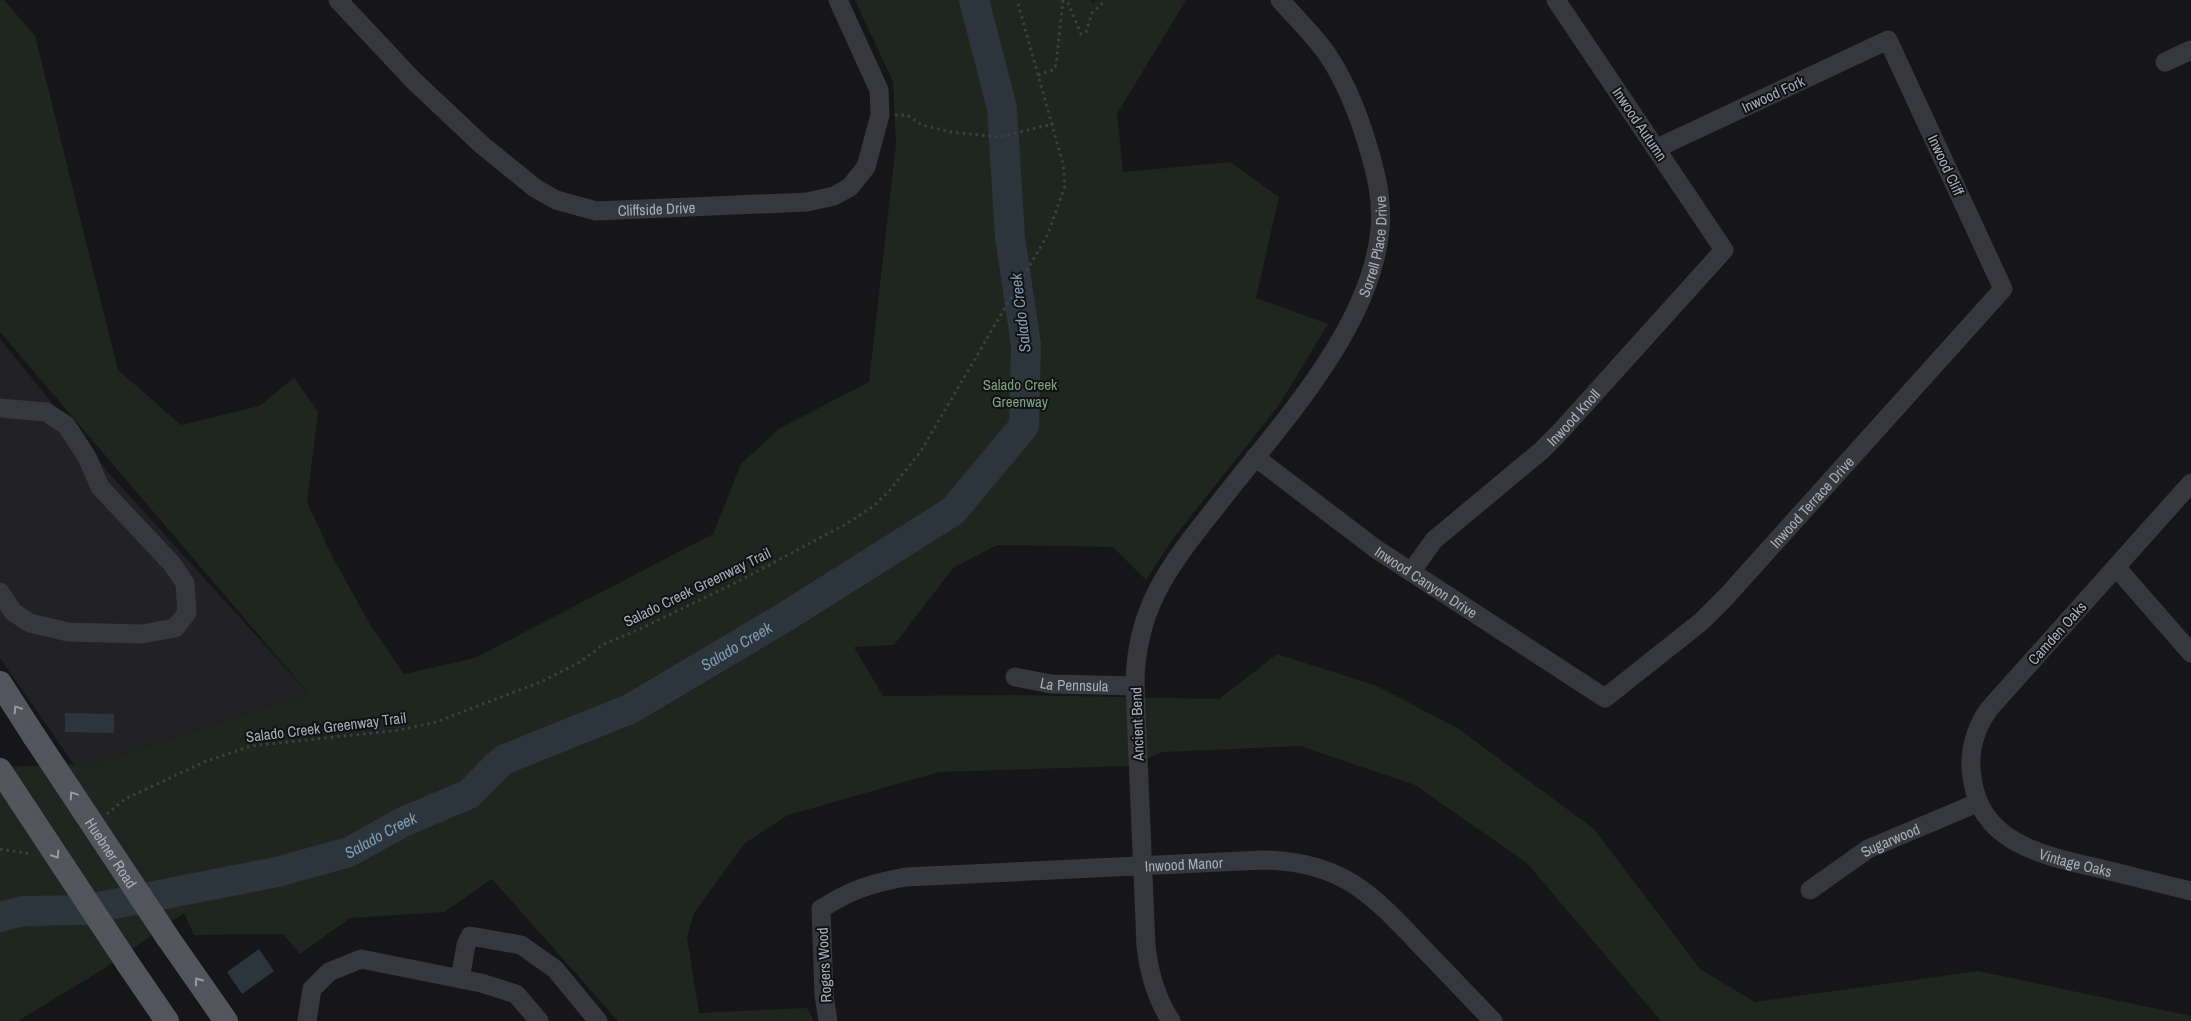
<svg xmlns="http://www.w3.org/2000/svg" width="2191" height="1021" viewBox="0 0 2191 1021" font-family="'Archivo Narrow',sans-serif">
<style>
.built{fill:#222225}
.green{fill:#1e261f}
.water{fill:#2c353c}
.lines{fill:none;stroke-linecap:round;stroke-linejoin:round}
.river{stroke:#2c353c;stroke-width:30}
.path{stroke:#3d3f44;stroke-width:3;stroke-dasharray:2.5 4;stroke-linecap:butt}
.minor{stroke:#37383d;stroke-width:19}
.major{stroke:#53555c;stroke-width:24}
.major-bridge{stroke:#53555c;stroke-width:24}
.oneway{stroke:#979ba6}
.labels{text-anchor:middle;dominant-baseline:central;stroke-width:4;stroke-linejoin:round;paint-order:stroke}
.street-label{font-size:15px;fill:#a8adb8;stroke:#111113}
.park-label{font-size:15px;fill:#7fa381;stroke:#111113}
.water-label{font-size:16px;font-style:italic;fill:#7f9bb3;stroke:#111113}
</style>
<rect width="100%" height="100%" fill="#161618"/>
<polygon class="built" points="0,339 108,472 309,694 90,764 75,766 0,658"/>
<polygon class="green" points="0,0 4,0 35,36 118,370 181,425 259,406 294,378 318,412 307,502 332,556 371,626 404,674 475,658 713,534 741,464 780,428 869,382 896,144 893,82 855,0 1091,0 1093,4 1096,0 1186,0 1117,114 1123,172 1230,162 1279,197 1256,298 1328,324 1279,405 1172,540 1146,580 1113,547 997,545 953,568 894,645 854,647 883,696 1018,695 1219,699 1277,654 1377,686 1459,729 1594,829 1700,969 1755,1002 1978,971 2191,1016 2191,1021 1661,1021 1527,863 1415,785 1300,746 1163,752 1127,766 939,772 788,815 745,843 694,913 687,937 699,1013 807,1008 814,1021 618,1021 492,879 444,912 350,918 300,954 283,934 194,935 184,913 105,968 18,1021 0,1021 0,767 90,764 309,694 0,332"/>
<g class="water">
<polygon points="65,713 114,714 114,733 65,732"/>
<polygon points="259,949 274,971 242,994 227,972"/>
</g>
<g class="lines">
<path class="river" id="s1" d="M0 917 23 911 83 910 277 872 349 852 403 822 469 794 503 760 630 709 785 617 953 511 1024 426 1026 345 1010 237 1002 108 974 0"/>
<g class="path">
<polyline points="1038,75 1053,70 1056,65 1063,1 1068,3 1081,34 1086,32 1092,13 1106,0"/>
<polyline points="895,115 907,115 922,125 951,132 999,137 1053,124"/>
<polyline points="107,814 125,799 204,762 251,746 400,730 436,722 543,681 580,662 604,644 640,629 741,580 846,524 874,506 890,490 921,451 1047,236 1065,186 1063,164 1017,0"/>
<polyline points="0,849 31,854"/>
</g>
<g class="minor">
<path id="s2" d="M338 0 413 80 482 145 535 188 556 200 596 211 807 202 834 196 850 187 866 167 880 115 879 90 838 0"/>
<polyline points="2165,62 2191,50"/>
<polyline points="0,408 46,412 66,425 87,457 100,487 172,564 185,583 187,613 175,628 142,634 68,632 30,623 13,612 0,592"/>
<path id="s3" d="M1255 457 1376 549 1605 698 1702 621 1725 598 2003 289 1888 40 1657 148"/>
<path id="s4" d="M2191 483 1989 709C1975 729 1968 753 1972 777 1980 845 2046 856 2102 869 2131 876 2161 884 2191 891"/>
<polyline points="2116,567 2191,653"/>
<path id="s5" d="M1411 572 1434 540 1541 451 1559 433 1724 250 1556 0"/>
<path id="s6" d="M1015 677 1051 684 1135 686"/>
<path id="s7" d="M1810 890 1868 849 1977 803"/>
<polyline points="460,979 466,945 470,936 521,945 555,969 598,1021"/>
<polyline points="307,1021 312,989 329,972 361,959 481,983 516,994 539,1021"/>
<path id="s8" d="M828 1021 824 995 821 909C850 890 872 883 906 877L1263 860C1341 861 1371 893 1421 946 1445 971 1469 996 1493 1021"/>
<path id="s9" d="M1171 1021C1156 998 1149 973 1146 946L1135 686C1135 608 1170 565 1216 507 1276 429 1371 330 1380 229 1383 198 1375 169 1366 140 1357 111 1344 79 1327 54 1313 34 1296 18 1280 0"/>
</g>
<g class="major">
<polyline points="0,683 34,736"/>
<polyline points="168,938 226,1021"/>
<polyline points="128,964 167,1021"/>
</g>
<g class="major-bridge">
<path id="s10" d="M34 736 168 938"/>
<polyline points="0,770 128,964"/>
</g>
</g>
<defs><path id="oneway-chevron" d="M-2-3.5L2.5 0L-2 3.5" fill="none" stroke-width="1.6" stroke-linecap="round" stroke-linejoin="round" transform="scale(1.25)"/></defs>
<g class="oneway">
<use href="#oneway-chevron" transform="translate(17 709) rotate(-123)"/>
<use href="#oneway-chevron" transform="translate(73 795) rotate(-124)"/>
<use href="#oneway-chevron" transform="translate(56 855) rotate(57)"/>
<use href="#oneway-chevron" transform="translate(198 981) rotate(-125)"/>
</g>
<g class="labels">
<g class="street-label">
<text transform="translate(1773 94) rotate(-25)">Inwood Fork</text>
<text transform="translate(1640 124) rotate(56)">Inwood Autumn</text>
<text transform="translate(1946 165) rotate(65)">Inwood Cliff</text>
<text stroke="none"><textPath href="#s2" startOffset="399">Cliffside Drive</textPath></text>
<text stroke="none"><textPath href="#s9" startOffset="850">Sorrell Place Drive</textPath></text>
<text stroke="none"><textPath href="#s5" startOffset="225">Inwood Knoll</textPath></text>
<text stroke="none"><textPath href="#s3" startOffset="711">Inwood Terrace Drive</textPath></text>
<text stroke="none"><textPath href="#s3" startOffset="212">Inwood Canyon Drive</textPath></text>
<text transform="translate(697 587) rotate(-26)">Salado Creek Greenway Trail</text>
<text transform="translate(2057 633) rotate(-48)">Camden Oaks</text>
<text stroke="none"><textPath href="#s6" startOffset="60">La Pennsula</textPath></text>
<text transform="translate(1137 724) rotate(-92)">Ancient Bend</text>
<text transform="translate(326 727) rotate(-7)">Salado Creek Greenway Trail</text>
<text stroke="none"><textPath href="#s7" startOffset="95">Sugarwood</textPath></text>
<text stroke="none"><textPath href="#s10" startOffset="140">Huebner Road</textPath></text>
<text stroke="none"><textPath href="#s4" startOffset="520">Vintage Oaks</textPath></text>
<text stroke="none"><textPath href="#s8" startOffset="482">Inwood Manor</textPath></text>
<text transform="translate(824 965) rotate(-93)">Rogers Wood</text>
</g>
<g class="park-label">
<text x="1020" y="384">Salado Creek<tspan x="1020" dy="17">Greenway</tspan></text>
</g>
<g class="water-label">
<text transform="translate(1020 313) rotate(-97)">Salado Creek</text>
<text stroke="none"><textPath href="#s1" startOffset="798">Salado Creek</textPath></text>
<text stroke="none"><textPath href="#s1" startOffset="392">Salado Creek</textPath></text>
</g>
</g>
</svg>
